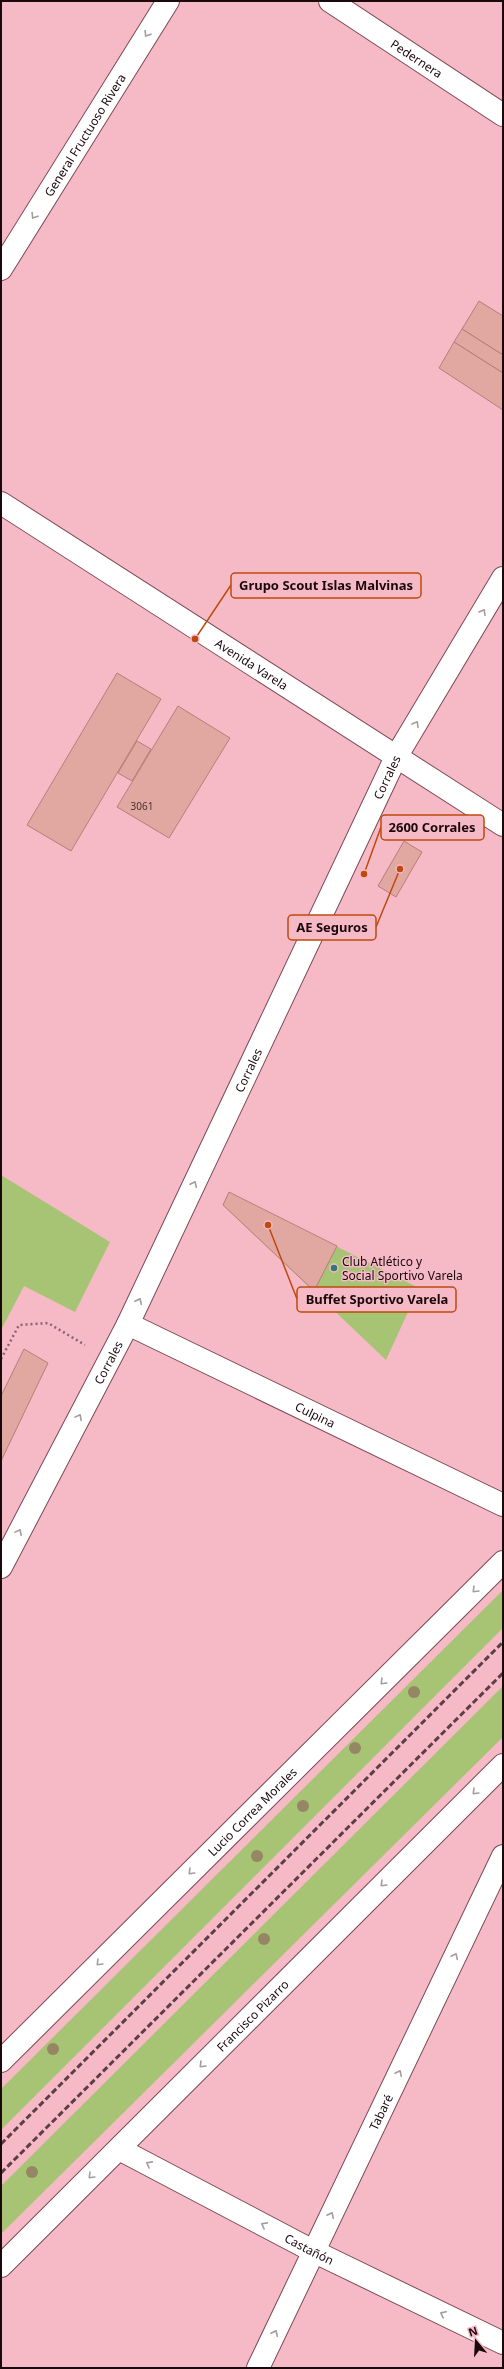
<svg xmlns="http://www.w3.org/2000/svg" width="504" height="2369" viewBox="0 0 504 2369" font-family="'Noto Sans',sans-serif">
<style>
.green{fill:#a7c474}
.building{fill:#e1a7a1;stroke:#b67e79}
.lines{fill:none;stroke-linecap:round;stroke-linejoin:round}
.minor-casing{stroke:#7c4a55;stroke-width:24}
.major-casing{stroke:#7c4a55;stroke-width:24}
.path{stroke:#8b636c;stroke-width:2.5;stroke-dasharray:2 3;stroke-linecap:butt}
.minor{stroke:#fff;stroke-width:22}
.major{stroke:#fff;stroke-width:22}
.rail{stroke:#5d3e45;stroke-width:3;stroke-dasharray:6 3;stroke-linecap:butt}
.tree{fill:#958665}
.oneway{stroke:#a49c9e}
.poi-dot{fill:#337971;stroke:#f6bac7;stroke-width:1.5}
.labels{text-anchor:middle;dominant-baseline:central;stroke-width:3;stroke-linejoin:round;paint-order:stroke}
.number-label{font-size:10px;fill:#4c3032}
.street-label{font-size:12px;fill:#1b080d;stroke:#f6bac7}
.poi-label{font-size:12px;fill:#1b080d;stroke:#f6bac7;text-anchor:start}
.leader{fill:none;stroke:#bf490c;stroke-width:1.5}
.callout-dot{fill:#bf490c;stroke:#f6bac7;stroke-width:1.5}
.callout{fill:#f6bac7;stroke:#bf490c;stroke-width:1.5}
.callout-label{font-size:13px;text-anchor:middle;font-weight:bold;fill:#1b080d}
</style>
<rect width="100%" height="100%" fill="#f6bac7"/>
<g class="green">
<polygon points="1,1175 110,1242 75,1312 24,1286 1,1330"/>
<polygon points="229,1192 419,1288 386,1360 223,1205"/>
<polygon points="503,1590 503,1628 1,2130 1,2089"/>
<polygon points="503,1686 503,1737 1,2234 1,2186"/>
</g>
<g class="building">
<polygon points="479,301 503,316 503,355 462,329"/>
<polygon points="462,329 503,355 503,373 454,342"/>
<polygon points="454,342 503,373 503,410 439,368"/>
<polygon points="117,673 161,699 71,851 27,825"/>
<polygon points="178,706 230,738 169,838 117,807"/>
<polygon points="137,741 151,749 132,781 118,773"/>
<polygon points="404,841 422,852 396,897 378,886"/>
<polygon points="229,1192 337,1246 314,1291 223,1205"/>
<polygon points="24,1349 48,1363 1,1461 1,1396"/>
</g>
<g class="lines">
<defs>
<g id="minor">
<path id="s1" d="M330 1 503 115"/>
<path id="s2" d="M1 269 168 1"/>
<path id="s3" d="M128 1324 503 1505"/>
<path id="s4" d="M1 1567 128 1324 396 757 503 578"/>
<path id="s5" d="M1 2061 503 1562"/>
<path id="s6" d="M119 2149 313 2251 503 2343"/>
<path id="s7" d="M1 2266 503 1765"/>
<path id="s8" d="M258 2368 503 1856"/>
</g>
<g id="major">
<path id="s9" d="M1 503 503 825"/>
</g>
</defs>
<use href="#minor" class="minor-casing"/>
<use href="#major" class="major-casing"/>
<polyline class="path" points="1,1359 19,1325 48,1323 85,1345"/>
<use href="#minor" class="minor"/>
<use href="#major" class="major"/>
<g class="rail">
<polyline points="1,2144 503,1642"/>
<polyline points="1,2173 503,1673"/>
</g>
</g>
<g class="tree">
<circle cx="414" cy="1692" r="6"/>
<circle cx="355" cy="1748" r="6"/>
<circle cx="303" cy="1806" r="6"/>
<circle cx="257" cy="1856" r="6"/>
<circle cx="264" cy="1939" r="6"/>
<circle cx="53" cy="2049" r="6"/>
<circle cx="32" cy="2172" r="6"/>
</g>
<defs><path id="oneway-chevron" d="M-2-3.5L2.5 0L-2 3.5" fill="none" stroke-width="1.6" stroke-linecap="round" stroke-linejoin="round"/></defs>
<g class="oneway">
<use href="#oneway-chevron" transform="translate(147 34) rotate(122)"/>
<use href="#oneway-chevron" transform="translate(34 216) rotate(122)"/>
<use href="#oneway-chevron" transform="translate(483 612) rotate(-59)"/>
<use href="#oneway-chevron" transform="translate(416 724) rotate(-59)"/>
<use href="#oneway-chevron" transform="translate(194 1184) rotate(-65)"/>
<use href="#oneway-chevron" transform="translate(139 1301) rotate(-65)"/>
<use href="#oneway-chevron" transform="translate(79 1417) rotate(-62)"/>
<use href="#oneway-chevron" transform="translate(19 1532) rotate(-62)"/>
<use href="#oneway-chevron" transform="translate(475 1590) rotate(135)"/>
<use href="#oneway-chevron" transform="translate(383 1682) rotate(135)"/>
<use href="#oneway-chevron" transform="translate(475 1792) rotate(135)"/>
<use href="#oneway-chevron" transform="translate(191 1872) rotate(135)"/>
<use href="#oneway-chevron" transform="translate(383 1884) rotate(135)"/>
<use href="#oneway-chevron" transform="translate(455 1956) rotate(-64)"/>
<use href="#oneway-chevron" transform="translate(99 1963) rotate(135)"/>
<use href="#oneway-chevron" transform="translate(202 2065) rotate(135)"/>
<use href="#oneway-chevron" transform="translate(399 2073) rotate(-64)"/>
<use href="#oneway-chevron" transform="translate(149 2164) rotate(-152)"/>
<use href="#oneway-chevron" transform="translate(91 2176) rotate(135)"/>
<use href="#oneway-chevron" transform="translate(331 2215) rotate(-64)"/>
<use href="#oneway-chevron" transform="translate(264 2225) rotate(-152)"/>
<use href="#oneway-chevron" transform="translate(443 2314) rotate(-154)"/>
<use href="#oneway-chevron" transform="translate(275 2333) rotate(-65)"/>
</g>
<circle class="poi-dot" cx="334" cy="1268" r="4"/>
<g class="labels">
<g class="number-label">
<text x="142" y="806">3061</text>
</g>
<g class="street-label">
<text stroke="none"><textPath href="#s1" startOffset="104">Pedernera</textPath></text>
<text stroke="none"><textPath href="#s2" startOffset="158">General Fructuoso Rivera</textPath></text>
<text stroke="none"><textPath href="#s9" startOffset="298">Avenida Varela</textPath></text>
<text stroke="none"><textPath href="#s4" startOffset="879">Corrales</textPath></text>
<text stroke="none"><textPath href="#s4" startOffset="555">Corrales</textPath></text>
<text stroke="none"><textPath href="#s4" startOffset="231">Corrales</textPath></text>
<text stroke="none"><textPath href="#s3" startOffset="208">Culpina</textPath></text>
<text stroke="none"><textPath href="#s5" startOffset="354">Lucio Correa Morales</textPath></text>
<text stroke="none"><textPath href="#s7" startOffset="355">Francisco Pizarro</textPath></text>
<text stroke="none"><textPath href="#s8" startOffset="284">Tabaré</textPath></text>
<text stroke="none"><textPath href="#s6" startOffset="215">Castañón</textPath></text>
</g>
<g class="poi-label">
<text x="342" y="1261">Club Atlético y<tspan x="342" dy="14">Social Sportivo Varela</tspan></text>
</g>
</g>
<path class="leader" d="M195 639L231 585M364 874L381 827M400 869L376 927M268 1225L297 1299"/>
<g class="callout-dot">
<circle cx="195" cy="639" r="4"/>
<circle cx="364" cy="874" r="4"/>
<circle cx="400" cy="869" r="4"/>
<circle cx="268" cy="1225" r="4"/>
</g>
<g class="callout">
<rect x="231" y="573" width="190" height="25" rx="4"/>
<rect x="381" y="815" width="103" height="25" rx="4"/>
<rect x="288" y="915" width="88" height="25" rx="4"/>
<rect x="297" y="1287" width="159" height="25" rx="4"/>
</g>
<g class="callout-label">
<text x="326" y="590">Grupo Scout Islas Malvinas</text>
<text x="432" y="832">2600 Corrales</text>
<text x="332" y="932">AE Seguros</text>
<text x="377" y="1304">Buffet Sportivo Varela</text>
</g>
<rect width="504" height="2369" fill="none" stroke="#1b080d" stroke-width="4"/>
<g transform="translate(476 2341) rotate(342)" stroke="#f6bac7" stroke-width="3" paint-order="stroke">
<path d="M0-3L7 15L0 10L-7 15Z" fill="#1b080d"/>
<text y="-6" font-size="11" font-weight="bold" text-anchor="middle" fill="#1b080d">N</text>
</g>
</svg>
